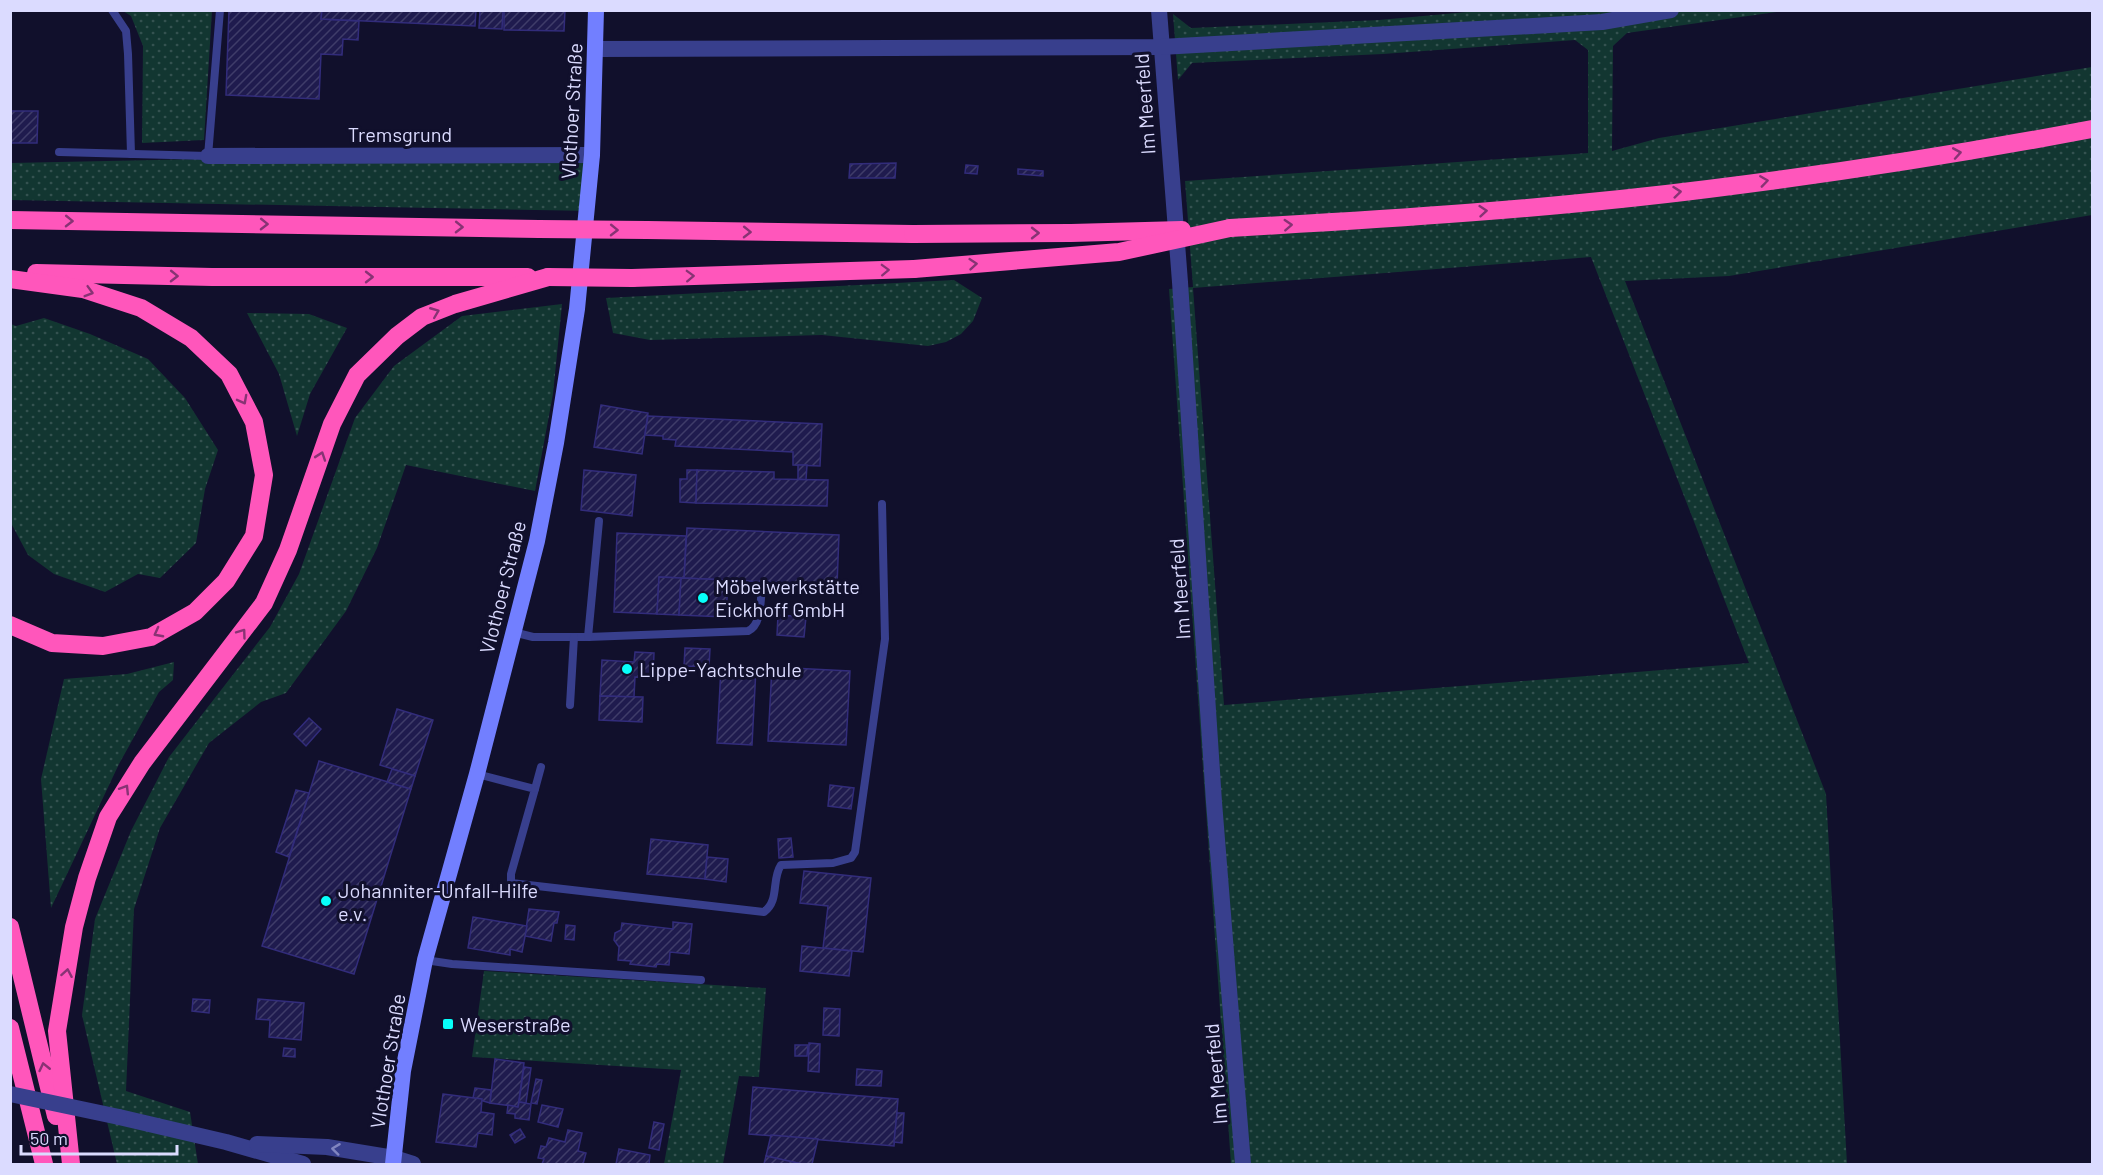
<svg xmlns="http://www.w3.org/2000/svg" width="2103" height="1175" viewBox="0 0 2103 1175" font-family="Barlow,sans-serif">
<style>
.grass{fill:url(#grass-dots);fill-rule:evenodd}
.building{fill:url(#building-hatch);stroke:#322c7b;stroke-width:1.5}
.lines{fill:none;stroke-linecap:round;stroke-linejoin:round}
.service{stroke:#383f8d;stroke-width:8}
.minor{stroke:#383f8d;stroke-width:16}
.tertiary{stroke:#383f8d;stroke-width:16}
.secondary{stroke:#727fff;stroke-width:16}
.motorway{stroke:#ff56bb;stroke-width:18}
.tertiary-bridge{stroke:#383f8d;stroke-width:16}
.motorway-bridge{stroke:#ff56bb;stroke-width:18}
.oneway{stroke:#883374}
.oneway2{stroke:#8185c0}
.poi-dot{fill:#07fffa;stroke:#11102c;stroke-width:2}
.labels{text-anchor:middle;dominant-baseline:central;stroke-width:6;stroke-linejoin:round;paint-order:stroke}
.street-label{font-size:20px;fill:#dbdbff;stroke:#11102c}
.poi-label{font-size:20px;fill:#dbdbff;stroke:#11102c;text-anchor:start}
</style>
<defs>
<pattern id="grass-dots" width="8" height="8" patternUnits="userSpaceOnUse" patternTransform="scale(1.5)"><rect width="8" height="8" fill="#123631"/><path d="M2 2h.1M6 6h.1" fill="none" stroke="#345250" stroke-width="1.8" stroke-linecap="round"/></pattern>
<pattern id="building-hatch" width="6" height="6" patternUnits="userSpaceOnUse" patternTransform="scale(1.5)"><rect width="6" height="6" fill="#1f1b4e"/><path d="M-1 1l2-2M0 6l6-6M5 7l2-2" fill="none" stroke="#3f3c69"/></pattern>
</defs>
<rect width="100%" height="100%" fill="#11102c"/>
<g class="grass">
<path d="M1489 10 1783 11 1627 33 1613 46 1612 151 1659 138 2092 67V215L1729 276 1625 281 1826 794 1847 1164H1231L1169 289 1193 287 1185 181 1588 153V50L1575 40 1383 54 1192 63 1178 80 1173 14 1191 28 1379 20ZM1591 257 1749 663 1224 705 1193 288Z"/>
<polygon points="123,11 212,11 204,140 142,143 143,46 131,16"/>
<polygon points="203,159 598,161 591,211 11,200 10,163"/>
<polygon points="954,280 982,298 973,321 961,334 946,342 928,346 822,335 650,340 613,333 606,298"/>
<polygon points="562,304 553,394 535,491 406,465 377,548 346,611 286,693 261,702 209,743 160,828 134,909 126,1091 190,1112 198,1164 117,1164 82,1015 95,919 131,831 169,757 270,627 299,574 355,418 394,366 462,316"/>
<polygon points="247,313 309,314 347,328 310,394 297,436 279,374"/>
<polygon points="44,318 90,334 148,359 185,398 218,450 205,489 196,543 160,578 138,574 105,592 54,574 28,555 11,523 11,324 16,326"/>
<polygon points="174,662 173,680 159,692 119,764 51,908 41,779 64,679 127,674"/>
<polygon points="484,971 766,988 759,1077 739,1076 723,1164 664,1164 681,1070 472,1057"/>
</g>
<g class="building">
<polygon points="229,10 322,10 321,19 359,21 358,40 343,39 342,55 321,54 319,99 226,95"/>
<polygon points="322,10 476,10 475,26 321,19"/>
<polygon points="480,10 503,11 502,29 479,28"/>
<polygon points="504,10 565,10 564,31 504,30"/>
<polygon points="10,111 38,111 37,143 10,143"/>
<polygon points="896,163 895,178 849,178 850,164"/>
<polygon points="966,165 978,166 977,174 965,173"/>
<polygon points="1018,169 1043,171 1043,176 1018,174"/>
<polygon points="601,405 648,413 642,454 594,447"/>
<polygon points="648,416 822,424 820,466 793,465 793,452 675,446 676,440 663,439 663,436 645,435"/>
<polygon points="798,465 807,465 806,480 798,479"/>
<polygon points="584,470 636,475 632,516 581,510"/>
<polygon points="687,470 697,470 696,503 680,502 680,479 687,479"/>
<polygon points="697,470 774,472 774,479 828,480 827,506 696,503"/>
<polygon points="687,528 839,535 837,585 684,578"/>
<polygon points="617,533 686,536 684,578 659,577 657,614 614,612"/>
<polygon points="659,577 681,578 679,615 657,614"/>
<polygon points="681,578 728,580 726,617 679,615"/>
<polygon points="778,615 806,617 804,637 777,635"/>
<polygon points="685,648 710,649 709,667 684,666"/>
<polygon points="635,652 654,653 653,678 635,677 634,697 600,696 602,660 634,662"/>
<polygon points="721,667 756,668 752,745 717,743"/>
<polygon points="772,667 850,671 846,745 768,741"/>
<polygon points="600,696 643,697 642,722 599,720"/>
<polygon points="397,709 433,720 415,776 380,765"/>
<polygon points="309,718 321,729 306,746 294,734"/>
<polygon points="319,761 411,789 354,974 262,946"/>
<polygon points="392,769 415,776 411,789 387,782"/>
<polygon points="830,785 854,788 851,809 828,806"/>
<polygon points="296,790 309,793 289,857 276,852"/>
<polygon points="791,838 793,857 779,858 778,839"/>
<polygon points="651,839 708,845 705,879 647,874"/>
<polygon points="707,857 728,859 726,882 705,879"/>
<polygon points="804,871 871,878 863,952 823,948 828,906 800,903"/>
<polygon points="529,909 559,912 557,923 554,923 551,941 525,936"/>
<polygon points="473,917 527,926 522,952 510,949 510,955 468,948"/>
<polygon points="673,922 692,924 689,954 670,952 669,965 657,964 656,967 630,964 631,961 618,960 619,947 614,940 615,933 621,930 622,923 673,929"/>
<polygon points="566,925 575,926 574,940 565,939"/>
<polygon points="802,946 852,951 849,976 800,971"/>
<polygon points="193,999 210,1000 209,1013 192,1011"/>
<polygon points="258,999 304,1003 301,1040 269,1037 270,1020 256,1019"/>
<polygon points="824,1008 840,1009 839,1036 823,1035"/>
<polygon points="809,1043 820,1044 819,1072 808,1071"/>
<polygon points="795,1045 808,1045 807,1056 795,1056"/>
<polygon points="284,1048 295,1049 295,1057 283,1056"/>
<polygon points="495,1059 524,1063 518,1107 490,1103"/>
<polygon points="524,1067 531,1068 526,1103 519,1102"/>
<polygon points="857,1069 882,1071 881,1086 856,1085"/>
<polygon points="536,1079 542,1080 537,1104 531,1103"/>
<polygon points="753,1087 898,1099 894,1146 749,1134"/>
<polygon points="475,1088 491,1090 490,1103 473,1098"/>
<polygon points="443,1094 482,1099 481,1112 494,1114 492,1135 478,1133 476,1147 436,1142"/>
<polygon points="519,1102 531,1104 529,1120 515,1118 515,1114 507,1113 508,1105 518,1107"/>
<polygon points="542,1105 563,1109 558,1127 538,1122"/>
<polygon points="897,1113 904,1113 902,1143 894,1142"/>
<polygon points="654,1122 664,1124 659,1150 649,1148"/>
<polygon points="520,1129 525,1137 515,1143 510,1135"/>
<polygon points="568,1130 582,1133 578,1151 586,1153 583,1164 542,1164 544,1159 538,1158 541,1146 546,1147 549,1138 565,1142"/>
<polygon points="771,1135 818,1139 812,1164 802,1164 766,1156"/>
<polygon points="619,1149 650,1155 649,1164 616,1164"/>
<polygon points="766,1156 802,1164 764,1164"/>
</g>
<g class="lines">
<g class="service">
<polyline points="112,10 126,31 128,54 131,154"/>
<polyline points="59,152 208,156 220,10"/>
<path d="M513 632 533 637H588L748 631C762 625 760 601 762 588"/>
<polyline points="588,637 599,521"/>
<polyline points="570,705 574,637"/>
<path d="M477 774 535 789 511 874V883L764 912C780 900 771 880 781 865L833 863 851 858 855 852 885 639 882 504"/>
<polyline points="535,789 541,767"/>
<polyline points="425,960 452,964 701,980"/>
</g>
<g class="minor">
<polyline points="1159,10 1180,282 1214,802 1243,1164"/>
<polyline points="596,49 1161,47 1602,22 1671,10"/>
<polyline points="208,156 592,155"/>
<polyline points="394,1158 413,1164"/>
</g>
<g class="tertiary">
<polyline points="119,1117 226,1142 303,1164"/>
<polyline points="257,1144 327,1147 394,1158"/>
</g>
<polyline class="secondary" points="393,1164 403,1071 425,960 477,774 537,541 556,443 577,309 592,155 596,10"/>
<g class="motorway">
<polyline points="10,220 539,229"/>
<path d="M1230 228C1389 219 1549 209 1708 189 1837 173 1965 153 2092 129"/>
<polyline points="647,230 913,234"/>
<polyline points="36,273 212,277 528,277"/>
<polyline points="632,278 914,269"/>
<polyline points="10,279 83,289 141,308 191,338 229,374 254,422 264,475 254,536 226,581 195,612 151,637 103,646 52,643 10,625"/>
<polyline points="10,927 56,1116"/>
<polyline points="10,1028 44,1164"/>
<polyline points="71,1164 57,1031 74,927 87,878 108,817 142,763 264,603 288,550 332,424 357,375 397,336 422,317 455,304 548,277"/>
</g>
<polyline class="tertiary-bridge" points="10,1094 119,1117"/>
<g class="motorway-bridge">
<polyline points="539,229 647,230"/>
<polyline points="913,234 1071,233 1182,230"/>
<polyline points="914,269 1119,252 1230,228"/>
<polyline points="548,277 632,278"/>
</g>
</g>
<defs><path id="oneway-chevron" d="M-2-3.5L2.5 0L-2 3.5" fill="none" stroke-width="1.6" stroke-linecap="round" stroke-linejoin="round" transform="scale(1.5)"/></defs>
<g class="oneway">
<use href="#oneway-chevron" transform="translate(1957 153) rotate(-10)"/>
<use href="#oneway-chevron" transform="translate(1764 181) rotate(-8)"/>
<use href="#oneway-chevron" transform="translate(1677 192) rotate(-6)"/>
<use href="#oneway-chevron" transform="translate(1483 211) rotate(-5)"/>
<use href="#oneway-chevron" transform="translate(69 221) rotate(1)"/>
<use href="#oneway-chevron" transform="translate(264 224) rotate(1)"/>
<use href="#oneway-chevron" transform="translate(1288 225) rotate(-3)"/>
<use href="#oneway-chevron" transform="translate(459 227) rotate(1)"/>
<use href="#oneway-chevron" transform="translate(614 230) rotate(1)"/>
<use href="#oneway-chevron" transform="translate(747 232) rotate(1)"/>
<use href="#oneway-chevron" transform="translate(1035 233)"/>
<use href="#oneway-chevron" transform="translate(973 264) rotate(-5)"/>
<use href="#oneway-chevron" transform="translate(885 270) rotate(-2)"/>
<use href="#oneway-chevron" transform="translate(174 276) rotate(1)"/>
<use href="#oneway-chevron" transform="translate(690 276) rotate(-2)"/>
<use href="#oneway-chevron" transform="translate(369 277)"/>
<use href="#oneway-chevron" transform="translate(89 292) rotate(16)"/>
<use href="#oneway-chevron" transform="translate(435 312) rotate(-22)"/>
<use href="#oneway-chevron" transform="translate(243 400) rotate(62)"/>
<use href="#oneway-chevron" transform="translate(321 456) rotate(-71)"/>
<use href="#oneway-chevron" transform="translate(158 633) rotate(152)"/>
<use href="#oneway-chevron" transform="translate(242 633) rotate(-54)"/>
<use href="#oneway-chevron" transform="translate(125 789) rotate(-58)"/>
<use href="#oneway-chevron" transform="translate(67 973) rotate(-80)"/>
<use href="#oneway-chevron" transform="translate(44 1067) rotate(-103)"/>
</g>
<use class="oneway2" href="#oneway-chevron" transform="translate(336 1149) rotate(-173)"/>
<g class="poi-dot">
<circle cx="703" cy="598" r="6"/>
<circle cx="627" cy="669" r="6"/>
<circle cx="326" cy="901" r="6"/>
<rect x="442" y="1018" width="12" height="12" rx="3"/>
</g>
<g class="labels">
<g class="street-label">
<text transform="translate(1144 104) rotate(-94)">Im Meerfeld</text>
<text transform="translate(571 111) rotate(-87)">Vlothoer Straße</text>
<text x="400" y="134">Tremsgrund</text>
<text transform="translate(502 587) rotate(-76)">Vlothoer Straße</text>
<text transform="translate(1179 589) rotate(-94)">Im Meerfeld</text>
<text transform="translate(387 1061) rotate(-81)">Vlothoer Straße</text>
<text transform="translate(1215 1074) rotate(-95)">Im Meerfeld</text>
</g>
<g class="poi-label">
<text x="715" y="586">Möbelwerkstätte<tspan x="715" dy="23">Eickhoff GmbH</tspan></text>
<text x="639" y="669">Lippe-Yachtschule</text>
<text x="338" y="890">Johanniter-Unfall-Hilfe<tspan x="338" dy="23">e.v.</tspan></text>
<text x="460" y="1024">Weserstraße</text>
</g>
</g>
<rect width="2103" height="1175" fill="none" stroke="#dbdbff" stroke-width="24"/>
<path d="M21 1145v9h156v-9" fill="none" stroke="#dbdbff" stroke-width="3"/>
<text x="30" y="1145" font-size="18" fill="#dbdbff" stroke="#11102c" stroke-width="4.5" paint-order="stroke">50 m</text>
</svg>
